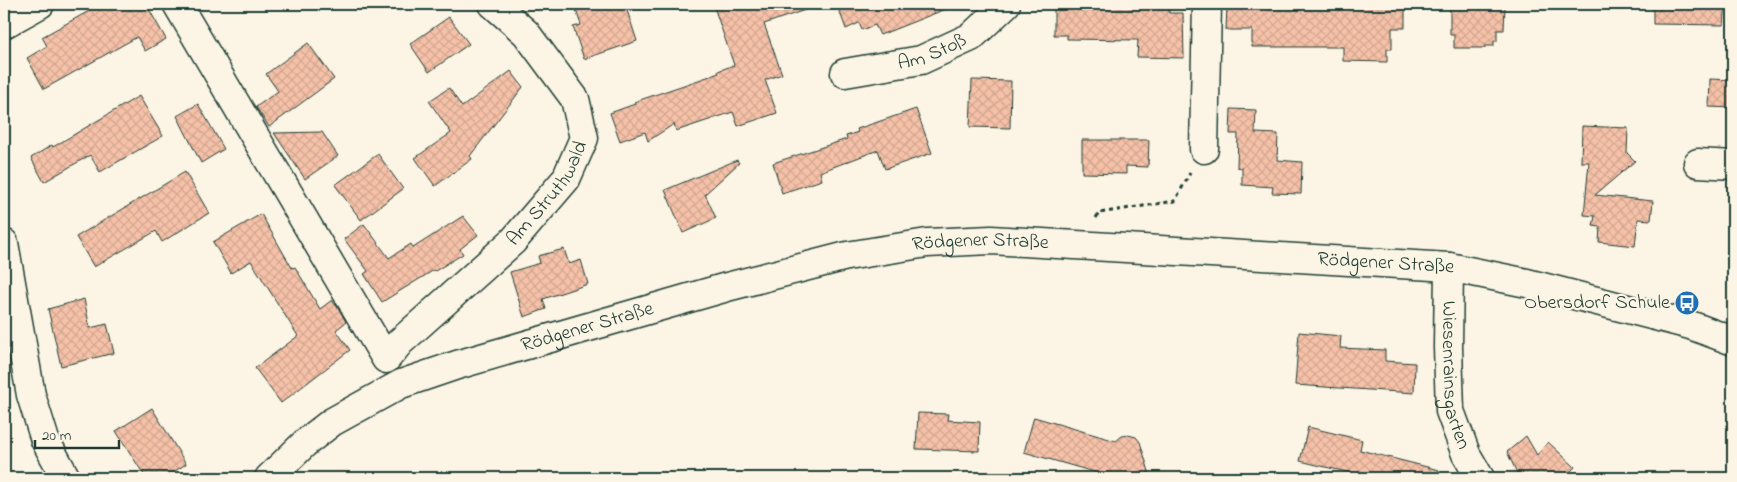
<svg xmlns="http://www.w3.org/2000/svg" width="1737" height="482" viewBox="0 0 1737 482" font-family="'Indie Flower',sans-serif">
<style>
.building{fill:url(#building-cross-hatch);stroke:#1f3d34}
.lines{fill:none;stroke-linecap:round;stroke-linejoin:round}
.minor-casing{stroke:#1f3d34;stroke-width:31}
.secondary-casing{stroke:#1f3d34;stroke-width:31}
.path{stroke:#1f3d34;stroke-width:3;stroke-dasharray:4 4;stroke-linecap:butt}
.minor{stroke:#fcf5e5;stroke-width:28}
.secondary{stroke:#fcf5e5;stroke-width:28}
.labels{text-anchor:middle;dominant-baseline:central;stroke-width:4.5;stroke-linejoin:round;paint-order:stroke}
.street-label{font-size:20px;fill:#1f3d34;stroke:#fcf5e5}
.poi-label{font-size:20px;fill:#1f3d34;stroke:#fcf5e5;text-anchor:end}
</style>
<defs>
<pattern id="building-cross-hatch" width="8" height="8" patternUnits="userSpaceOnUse" patternTransform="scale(1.25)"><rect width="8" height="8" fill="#f6c1a8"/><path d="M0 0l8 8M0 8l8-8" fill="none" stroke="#d2a791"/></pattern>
</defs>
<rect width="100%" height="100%" fill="#fcf5e5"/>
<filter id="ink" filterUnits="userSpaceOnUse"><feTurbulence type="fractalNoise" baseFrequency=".02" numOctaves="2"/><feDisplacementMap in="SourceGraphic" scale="10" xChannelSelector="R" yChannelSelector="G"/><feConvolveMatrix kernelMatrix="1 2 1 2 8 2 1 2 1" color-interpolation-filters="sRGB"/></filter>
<g filter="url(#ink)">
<g class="building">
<polygon points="85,4 146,4 166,39 145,51 137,37 44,89 27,58 47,46 42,37 89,11"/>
<polygon points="574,4 625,4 637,41 584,59 573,27 581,25"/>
<polygon points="713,4 811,4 811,8 764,24 782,74 765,80 777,113 738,126 733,112 676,131 674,124 648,141 645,132 620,141 610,113 635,104 634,102 719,73 718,71 734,65"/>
<polygon points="837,4 956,4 956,5 880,35 875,25 862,30 859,23 846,29"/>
<polygon points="1054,4 1156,4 1156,9 1169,9 1169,13 1183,13 1184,58 1137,57 1138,40 1067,39 1067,35 1054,35"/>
<polygon points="1227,4 1405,5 1405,28 1392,28 1392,49 1387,49 1387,62 1343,61 1343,47 1252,47 1252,30 1226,30"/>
<polygon points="1450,4 1501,4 1501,6 1505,6 1504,30 1497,30 1497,41 1494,41 1494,46 1485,46 1485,48 1454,48 1454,35 1450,35"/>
<polygon points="1653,4 1726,4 1724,25 1653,24"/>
<polygon points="449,17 469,44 429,72 410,44"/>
<polygon points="308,43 334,79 269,127 256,107 278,91 266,74"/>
<polygon points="511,71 523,87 470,156 472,159 435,186 415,158 451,133 429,101 449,88 462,107"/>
<polygon points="1710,79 1733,80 1733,108 1709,107"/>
<polygon points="972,80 1011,81 1010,128 970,127"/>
<polygon points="139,96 163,136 100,172 90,155 44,182 31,158 52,145 53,147"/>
<polygon points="198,104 224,149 201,163 177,116"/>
<polygon points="916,109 932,153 885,169 878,150 820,172 822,180 782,193 773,163 847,139 846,136 858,132 857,129"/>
<polygon points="1231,109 1256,110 1255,133 1278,134 1277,160 1302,162 1301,194 1272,193 1273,187 1242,185 1242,168 1237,167 1238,134 1230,134"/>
<polygon points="1582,126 1628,128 1627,153 1635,161 1595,195 1653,201 1651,220 1638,219 1635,246 1599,242 1600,227 1593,226 1595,216 1584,215 1589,162 1581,162"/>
<polygon points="322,132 338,156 305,179 274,133"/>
<polygon points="1082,140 1149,140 1148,167 1126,166 1126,174 1082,173"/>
<polygon points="378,154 403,189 361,220 335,185"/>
<polygon points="737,160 739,163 705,194 716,218 683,233 665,190"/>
<polygon points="185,172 209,213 162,242 156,231 94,267 76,237"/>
<polygon points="261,214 292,268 295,267 320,309 332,300 339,309 346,322 336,330 350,350 281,403 255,368 298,336 251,261 231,273 213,242"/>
<polygon points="463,216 478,235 460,249 463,254 435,271 434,270 382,302 364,274 368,271 344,239 364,224 389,258 411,244 413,248"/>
<polygon points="564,249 569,264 581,260 588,284 543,299 546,309 524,317 510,272 540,263 538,256"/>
<polygon points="84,299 90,328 107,324 114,353 61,366 48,309"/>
<polygon points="1299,332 1341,336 1340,348 1385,350 1385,361 1415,363 1414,393 1295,385"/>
<polygon points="152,408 186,464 164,478 146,478 116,431"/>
<polygon points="918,413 948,414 947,420 980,422 979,451 916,449"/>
<polygon points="1034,417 1116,441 1122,436 1128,435 1136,437 1140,442 1151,478 1115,478 1024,452"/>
<polygon points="1308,427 1362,440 1360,450 1439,470 1438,478 1372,478 1300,461"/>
<polygon points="1526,436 1537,455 1548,442 1575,467 1564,478 1515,478 1518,475 1507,452"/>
</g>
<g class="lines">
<defs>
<g id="minor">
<path id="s1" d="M177 4 386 359 400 342 513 241 566 179 584 138 575 99 526 33 493 4"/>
<polyline points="4,24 40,4"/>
<path id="s2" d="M845 73 921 60 971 37 1006 4"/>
<polyline points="1204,149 1207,4"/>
<polyline points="1698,163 1733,165"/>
<path id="s3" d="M1449 267 1448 347 1450 411 1466 454 1480 478"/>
</g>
<g id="secondary">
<polyline points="4,243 31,395 45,440 66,478"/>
<path id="s4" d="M269 478 305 443 332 422 401 384 457 365 727 287 847 256 927 243 991 240 1449 267 1527 283 1690 325 1733 341"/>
</g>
</defs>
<use href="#minor" class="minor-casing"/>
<use href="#secondary" class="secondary-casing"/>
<polyline class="path" points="1096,218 1099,213 1175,201 1190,173"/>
<use href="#minor" class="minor"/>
<use href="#secondary" class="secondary"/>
</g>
</g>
<defs>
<symbol id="bus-disc" viewBox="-11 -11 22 22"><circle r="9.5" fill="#1f6fb2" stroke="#fcf5e5"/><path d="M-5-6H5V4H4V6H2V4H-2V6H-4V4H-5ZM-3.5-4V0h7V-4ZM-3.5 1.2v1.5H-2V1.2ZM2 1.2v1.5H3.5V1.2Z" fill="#fff"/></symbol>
</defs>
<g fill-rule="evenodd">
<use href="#bus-disc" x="1673" y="289" width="28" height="28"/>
</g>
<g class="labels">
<g class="street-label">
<text stroke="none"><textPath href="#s2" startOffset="90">Am Stoß</textPath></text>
<text stroke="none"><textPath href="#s1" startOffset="645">Am Struthwald</textPath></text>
<text stroke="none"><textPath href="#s4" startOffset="762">Rödgener Straße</textPath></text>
<text stroke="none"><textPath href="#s4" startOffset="1168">Rödgener Straße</textPath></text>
<text stroke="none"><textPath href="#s4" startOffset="358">Rödgener Straße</textPath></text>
<text stroke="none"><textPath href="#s3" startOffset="109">Wiesenrainsgarten</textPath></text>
</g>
<g class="poi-label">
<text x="1670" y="303">Obersdorf Schule</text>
</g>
</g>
<rect width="1737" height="482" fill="none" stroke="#fcf5e5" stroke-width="20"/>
<rect x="10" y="10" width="1717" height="462" fill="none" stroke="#1f3d34" stroke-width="2" filter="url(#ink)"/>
<path d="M35 440v8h84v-8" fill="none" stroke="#1f3d34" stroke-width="2.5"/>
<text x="42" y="440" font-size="15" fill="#1f3d34" stroke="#fcf5e5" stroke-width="4" paint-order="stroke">20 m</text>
</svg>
